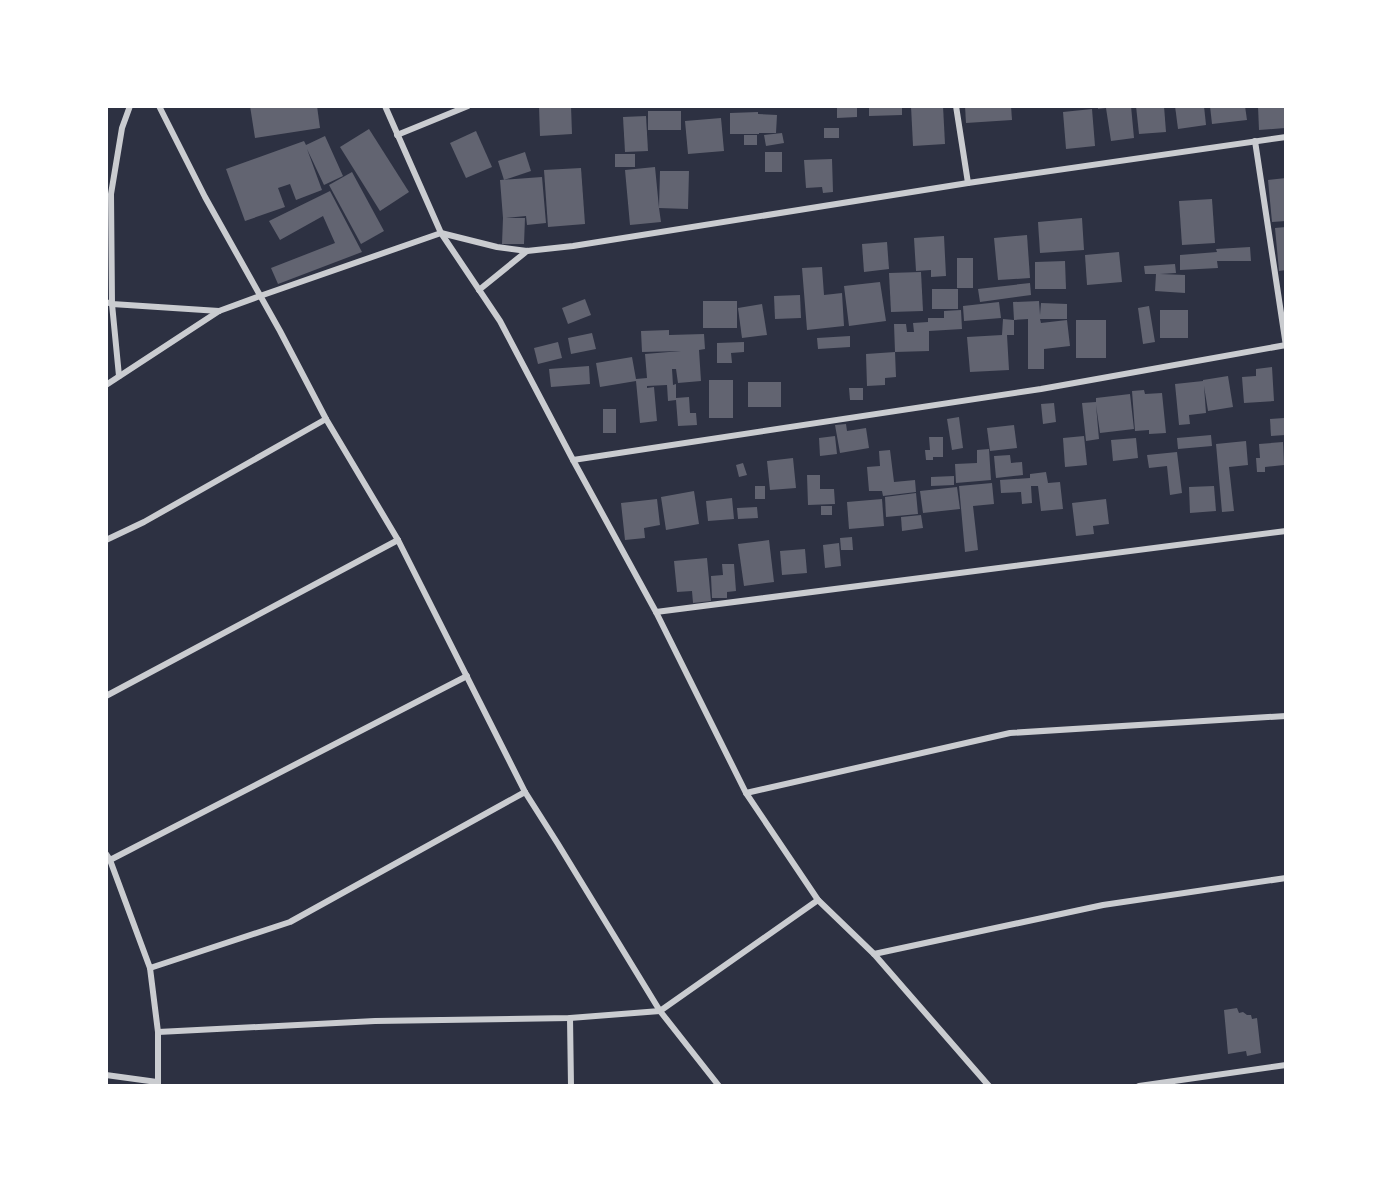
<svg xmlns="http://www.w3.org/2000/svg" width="1392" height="1192" viewBox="0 0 1392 1192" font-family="Figtree,sans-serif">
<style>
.building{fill:#626471}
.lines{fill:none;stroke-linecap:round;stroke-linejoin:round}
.minor{stroke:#caccd0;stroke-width:6}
</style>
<rect width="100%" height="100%" fill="#2d3142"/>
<g class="building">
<polygon points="250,106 317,106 320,128 255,138"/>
<polygon points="539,106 571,106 572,134 540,136"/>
<polygon points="837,106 857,106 857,117 837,118"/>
<polygon points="869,106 902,106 902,115 869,116"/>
<polygon points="911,106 943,106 945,144 913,146"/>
<polygon points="965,106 1011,106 1012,120 966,123"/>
<polygon points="1098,106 1131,106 1134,138 1111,141 1106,108 1098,109"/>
<polygon points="1136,106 1164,106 1166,132 1139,134"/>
<polygon points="1175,106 1204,106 1206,125 1178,129"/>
<polygon points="1210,106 1245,106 1247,120 1212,124"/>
<polygon points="1258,106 1284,106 1285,128 1259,130"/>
<polygon points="1092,109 1095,146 1066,149 1063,112"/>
<rect x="648" y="111" width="33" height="19"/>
<polygon points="758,112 758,114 777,115 776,133 759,133 759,134 730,134 730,113"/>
<polygon points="646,116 648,151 625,152 623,117"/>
<polygon points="721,118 724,151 688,154 685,121"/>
<rect x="824" y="128" width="15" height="10"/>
<polygon points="369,129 409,192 380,211 340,147"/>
<polygon points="476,131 492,167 466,178 450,143"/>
<polygon points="782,133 784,143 766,146 764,135"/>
<rect x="744" y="135" width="13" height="10"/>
<polygon points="325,136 343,176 324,185 307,149 322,190 296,200 290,184 278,188 285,207 245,221 226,169 304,141 306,145"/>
<polygon points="525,152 531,171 504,180 498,161"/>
<rect x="765" y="152" width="17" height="20"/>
<rect x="615" y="154" width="20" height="13"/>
<polygon points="832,159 833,192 823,193 822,187 806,188 804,160"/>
<polygon points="655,167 659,208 660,171 689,171 688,209 659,208 661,222 630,225 625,170"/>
<polygon points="581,168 585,224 548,227 544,170"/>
<polygon points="352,172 384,231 361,244 329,185"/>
<polygon points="542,177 546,223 527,225 526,216 506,218 525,218 524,244 502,244 503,218 500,180"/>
<polygon points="1286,178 1286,221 1272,222 1268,180"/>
<polygon points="330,191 362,252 278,284 271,268 335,243 323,216 280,240 269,221"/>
<polygon points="1212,199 1215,243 1182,245 1179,201"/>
<polygon points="1082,218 1084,250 1040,253 1038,222"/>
<polygon points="1286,227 1286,270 1279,271 1275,228"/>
<polygon points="1027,235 1030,278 998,280 994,238"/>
<polygon points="944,236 946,276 931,277 931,270 916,271 914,238"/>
<polygon points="887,242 889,269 864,272 862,244"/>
<polygon points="1250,247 1251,261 1217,261 1218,268 1180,270 1180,255 1217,252 1216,249"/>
<polygon points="1119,252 1122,282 1087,285 1085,255"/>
<rect x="957" y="258" width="16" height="30"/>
<polygon points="1065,261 1066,289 1035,289 1035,262"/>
<polygon points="1175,264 1176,273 1160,274 1185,275 1185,293 1155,291 1156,274 1145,274 1144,266"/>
<polygon points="822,267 824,295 842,293 844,326 807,330 802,268"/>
<polygon points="921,272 923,311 891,312 889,273"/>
<polygon points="880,282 886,321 849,326 844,286"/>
<polygon points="1030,283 1031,295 980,302 978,289"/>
<rect x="932" y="289" width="26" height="20"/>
<polygon points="800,295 801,318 775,319 774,296"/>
<polygon points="585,299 591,315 568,324 562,308"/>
<rect x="703" y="301" width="34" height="27"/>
<polygon points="1039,301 1040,315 1041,303 1067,304 1067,319 1040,319 1041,323 1067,320 1070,346 1044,349 1044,369 1028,369 1028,319 1014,320 1013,302"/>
<polygon points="999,302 1001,318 964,321 963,306"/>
<polygon points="762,304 767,335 742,338 738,308"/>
<polygon points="1149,306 1155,342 1143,344 1138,308"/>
<polygon points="961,310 962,329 929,331 929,351 895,352 894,324 906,324 907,332 914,332 913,323 928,322 928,318 944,318 944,311"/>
<rect x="1160" y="310" width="28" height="28"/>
<polygon points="1003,319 1014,320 1014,335 1007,335 1009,370 970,372 967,337 1002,335"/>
<rect x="1076" y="320" width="30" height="38"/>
<polygon points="669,330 669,335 704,334 705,349 699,350 701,381 678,383 676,369 672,369 673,385 676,384 676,398 689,397 690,413 696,413 697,425 678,426 676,400 668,401 667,385 647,386 647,388 654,387 657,421 640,423 636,381 600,387 596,363 632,357 636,379 647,378 645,354 681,351 642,352 641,331"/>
<polygon points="592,333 596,349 571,354 568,338"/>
<polygon points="850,336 850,347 818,349 817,338"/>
<polygon points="558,342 562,358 538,364 534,348"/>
<polygon points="744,342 744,352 731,353 732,363 717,363 717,343"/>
<polygon points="895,352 896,377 885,378 885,385 867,386 866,354"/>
<polygon points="589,366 590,384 551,387 549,369"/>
<polygon points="1272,367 1274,401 1244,403 1242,377 1256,376 1256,369"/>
<polygon points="1228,376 1233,407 1208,411 1204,386 1206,413 1189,415 1190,424 1179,425 1175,384 1203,381 1203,380"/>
<rect x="709" y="380" width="24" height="38"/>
<rect x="748" y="382" width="33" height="25"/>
<polygon points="849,388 863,388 863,400 850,400"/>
<polygon points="1144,390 1145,394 1162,393 1166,433 1149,434 1149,430 1135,431 1132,391"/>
<polygon points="1130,394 1134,429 1100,433 1096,405 1099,439 1086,441 1082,403 1096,402 1096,398"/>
<polygon points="1054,403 1056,422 1043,424 1041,404"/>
<rect x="603" y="409" width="13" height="24"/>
<polygon points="959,417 963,448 952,450 947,419"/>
<polygon points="1284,418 1285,435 1271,436 1270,419"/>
<polygon points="846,424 847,431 866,428 869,448 840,453 835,425"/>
<polygon points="1014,425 1017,448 990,451 987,428"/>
<polygon points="1211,435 1212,446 1178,449 1177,438"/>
<polygon points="835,436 837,454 820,456 819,438"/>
<polygon points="1084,436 1087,465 1065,467 1063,438"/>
<polygon points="929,437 943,437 943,457 933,457 933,460 926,460 925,450 930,450"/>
<polygon points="1136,438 1138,458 1113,461 1111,440"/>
<polygon points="1246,441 1248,465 1229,467 1234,511 1222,512 1216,444"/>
<polygon points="1283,442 1284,465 1265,467 1265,472 1257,472 1256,458 1260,458 1259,444"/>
<polygon points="989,449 991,480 956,483 955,464 977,463 977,450"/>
<polygon points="890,450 894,482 915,480 916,492 883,496 882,491 869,491 867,467 880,466 879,451"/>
<polygon points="1177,452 1182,493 1170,495 1167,466 1149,468 1147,455"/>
<polygon points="1010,455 1011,463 1022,462 1023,475 996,478 994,456"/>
<polygon points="793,458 796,488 770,490 767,461"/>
<polygon points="743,463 747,475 739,477 736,465"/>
<polygon points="1046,472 1048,483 1060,482 1063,509 1041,511 1038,486 1031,486 1032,503 1022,504 1021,492 1001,493 1000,480 1030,478 1030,474"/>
<polygon points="807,475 820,475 820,489 834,489 835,504 808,505"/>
<polygon points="954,476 954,485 931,486 931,477"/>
<polygon points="992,483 994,504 973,506 978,550 965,552 959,486"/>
<rect x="755" y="486" width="10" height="13"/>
<polygon points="1214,486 1216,511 1190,513 1189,487"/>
<polygon points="957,487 960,509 923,513 920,491"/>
<polygon points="694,491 699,524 666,530 661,497"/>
<polygon points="916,493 918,514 886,517 885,497"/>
<polygon points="732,498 734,519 708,521 706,501"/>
<polygon points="657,499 660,525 644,528 645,538 625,540 621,503"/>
<polygon points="882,499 884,526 849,529 847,502"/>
<polygon points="1106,499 1109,524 1093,526 1094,534 1076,536 1072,503"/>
<rect x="821" y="506" width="11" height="9"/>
<polygon points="757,507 758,518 738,519 737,508"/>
<polygon points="921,515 923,528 902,531 901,517"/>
<polygon points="852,537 853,550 841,550 840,538"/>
<polygon points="769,540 774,582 744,586 738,544"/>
<polygon points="839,543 841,566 825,568 823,545"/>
<polygon points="805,549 807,573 782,575 780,551"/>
<polygon points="707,558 711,601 693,603 692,591 677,592 674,561"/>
<polygon points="722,564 734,564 736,591 727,592 727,598 712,598 711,576 723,575"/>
<polygon points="1237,1008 1239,1013 1243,1012 1247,1015 1251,1015 1252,1019 1257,1018 1261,1053 1247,1056 1246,1051 1228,1054 1224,1010"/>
</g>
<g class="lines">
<g class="minor">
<polyline points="159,106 205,197 280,331 326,419 398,540 525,792 558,844 660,1011 719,1086"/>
<polyline points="385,106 441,233 500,321 573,460 656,612 746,793 818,900 874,954 989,1086"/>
<polyline points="956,106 968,183"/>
<polyline points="397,135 468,106"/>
<polyline points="1255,141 1286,346"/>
<polyline points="479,290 527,251"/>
<polyline points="106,302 112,304 219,311"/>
<polyline points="119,376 112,304 111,194 122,128 130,106"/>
<polyline points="106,385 219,311 260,296 441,233 497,247 527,251 573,246 968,183 1286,137"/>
<polyline points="573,460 1041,389 1286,345"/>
<polyline points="106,540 144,522 326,419"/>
<polyline points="656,612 1286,531"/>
<polyline points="106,696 398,540"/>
<polyline points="746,793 1010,733 1286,716"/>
<polyline points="106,854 110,860 150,968 158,1032 158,1086"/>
<polyline points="110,860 467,676"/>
<polyline points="874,954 1103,905 1286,878"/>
<polyline points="150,968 290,922 525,792"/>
<polyline points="570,1018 571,1086"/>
<polyline points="158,1032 375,1021 570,1018 660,1011 818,900"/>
<polyline points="106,1075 157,1082"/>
<polyline points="1139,1086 1286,1065"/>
</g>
</g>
<rect width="1392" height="1192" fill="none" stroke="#ffffff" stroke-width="216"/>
</svg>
